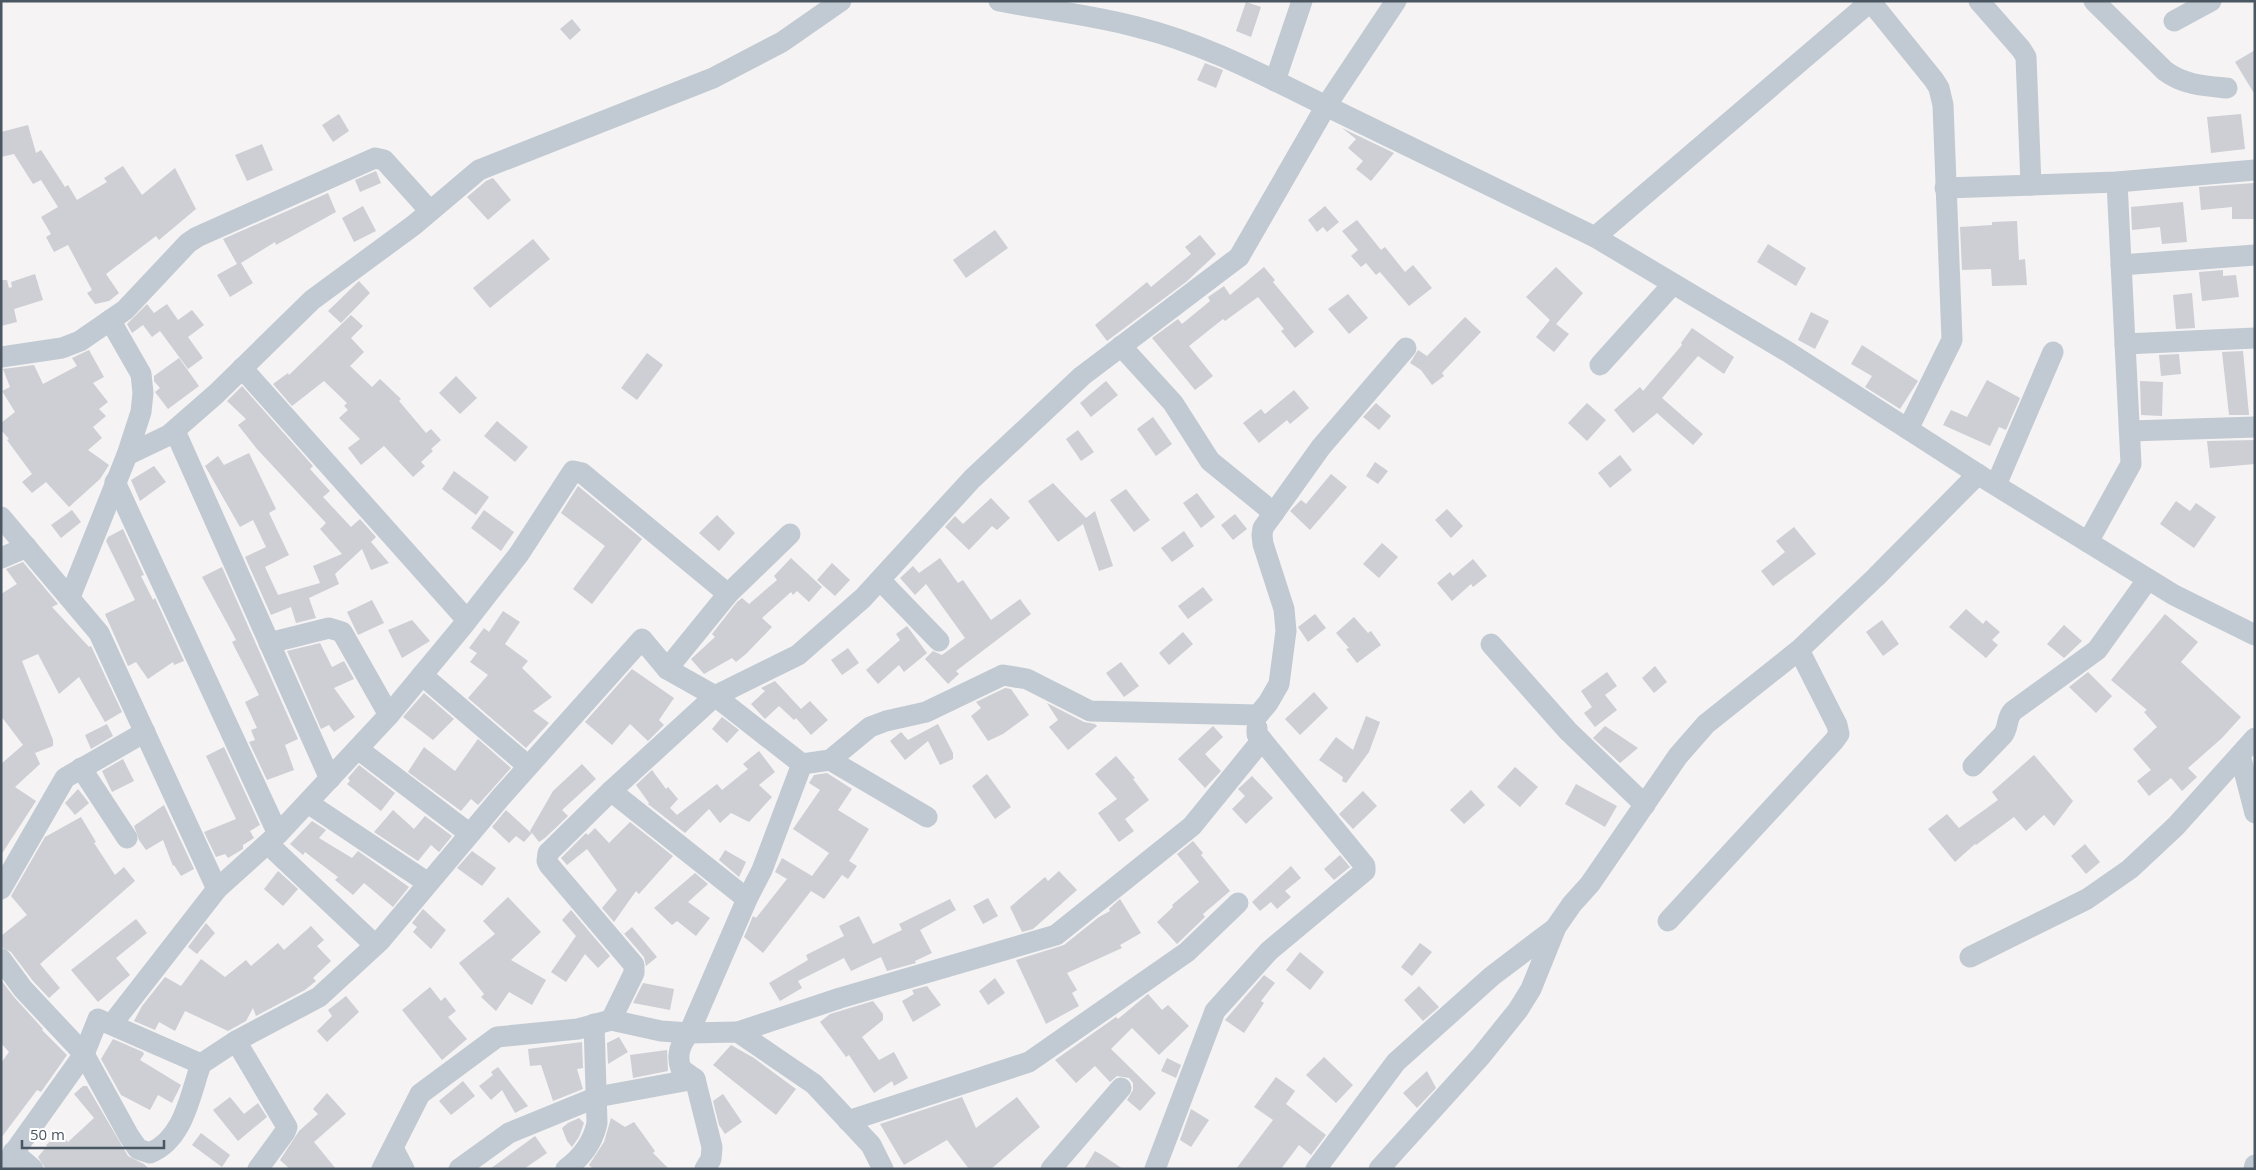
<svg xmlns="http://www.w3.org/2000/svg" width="2256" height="1170" viewBox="0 0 2256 1170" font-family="'Open Sans',sans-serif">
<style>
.building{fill:#cdcfd5}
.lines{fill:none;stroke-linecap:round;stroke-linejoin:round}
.street{stroke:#c1cad2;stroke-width:21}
</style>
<rect width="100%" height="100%" fill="#f5f3f3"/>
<g class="building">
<polygon points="1246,2 1261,7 1251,37 1236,31"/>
<polygon points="572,19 581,30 570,40 560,29"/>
<polygon points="2255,50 2255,95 2235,62"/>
<polygon points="1205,63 1223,70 1216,88 1197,80"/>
<polygon points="339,114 349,131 333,142 322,125"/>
<polygon points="2241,114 2245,149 2211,153 2207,117"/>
<polygon points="28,125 36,153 41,150 65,187 68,185 77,200 107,182 104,178 123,166 142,195 175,168 196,209 159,240 156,236 106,274 119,293 109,301 95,304 87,293 92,290 68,245 54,252 46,237 51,234 41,217 58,207 41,180 33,184 14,154 1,157 1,132"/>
<polygon points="1342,128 1394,153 1371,181 1356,169 1363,161 1348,148 1356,139"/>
<polygon points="262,144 273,170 247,181 235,155"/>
<polygon points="376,171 381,183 360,192 355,180"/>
<polygon points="493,178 511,200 488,220 467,197 486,181"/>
<polygon points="2254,183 2255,219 2232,219 2232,207 2201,210 2199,187"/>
<polygon points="328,193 336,212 276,245 275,242 241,263 253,283 230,297 217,275 237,264 223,239"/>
<polygon points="2183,202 2187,242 2162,244 2160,227 2132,230 2131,207"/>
<polygon points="363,206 376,231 354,242 342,218"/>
<polygon points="1325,206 1339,222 1327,232 1323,227 1317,232 1308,220"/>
<polygon points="1357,220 1381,250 1385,247 1405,272 1413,265 1432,288 1409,306 1380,272 1376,275 1366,263 1361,267 1351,256 1358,250 1342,231"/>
<polygon points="2017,221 2019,260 2025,259 2027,285 1992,286 1991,269 1962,270 1960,227 1992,225 1992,222"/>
<polygon points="995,230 1008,248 966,278 953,260"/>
<polygon points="1200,235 1216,254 1186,282 1107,341 1095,325 1147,282 1151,287 1191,254 1185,247"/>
<polygon points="533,239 550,259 490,308 473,288"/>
<polygon points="1768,244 1806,268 1796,286 1757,262"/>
<polygon points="1264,267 1275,280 1273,282 1314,332 1295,348 1281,331 1284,329 1258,297 1225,321 1223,319 1189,346 1213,376 1195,390 1152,338 1178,319 1182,324 1210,301 1208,297 1224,286 1230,295"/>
<polygon points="1556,267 1583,293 1556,324 1569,334 1554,352 1536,337 1550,320 1526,297"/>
<polygon points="2223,270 2223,276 2236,275 2239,297 2202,301 2199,272"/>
<polygon points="35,274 43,300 14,309 17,322 1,326 1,280 7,280 9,288 12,287 11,282"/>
<polygon points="359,281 370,293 341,323 328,311"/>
<polygon points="2192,293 2195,328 2176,329 2173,295"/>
<polygon points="1348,294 1368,318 1349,334 1328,309"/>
<polygon points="147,304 154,313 167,304 178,320 192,310 204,325 188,337 203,358 188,369 160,331 152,337 143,325 132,333 127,324"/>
<polygon points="1811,312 1829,321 1815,349 1798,340"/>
<polygon points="351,315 363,326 351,338 364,352 350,366 372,387 380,379 401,399 399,401 426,433 431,429 441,440 431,449 433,451 421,462 425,466 413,477 384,446 361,465 348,448 360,439 339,418 348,410 344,406 347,403 324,381 292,406 273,384 288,373 289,375"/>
<polygon points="1465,317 1481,332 1442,373 1444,376 1432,385 1421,370 1410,363 1418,350 1427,356"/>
<polygon points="1692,328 1734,357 1724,374 1698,356 1662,398 1703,434 1693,445 1657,413 1633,433 1614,410 1640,387 1643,391 1682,345 1681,343"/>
<polygon points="1862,345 1918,381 1900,409 1865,387 1872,376 1851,364"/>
<polygon points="89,350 104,377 93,383 108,402 99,409 106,416 93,427 102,438 88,450 109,465 100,479 69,507 46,482 32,493 22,482 32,474 7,440 9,439 1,430 1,423 15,412 2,391 10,387 3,369 34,365 43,384 77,366 72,358"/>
<polygon points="2243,351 2249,415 2229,415 2222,352"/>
<polygon points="647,353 663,365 637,400 621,388"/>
<polygon points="2179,354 2181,374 2161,376 2159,355"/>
<polygon points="179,358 199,386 168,409 155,392 160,388 154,381 154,376"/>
<polygon points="456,376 477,398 460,414 439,393"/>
<polygon points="1987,380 2020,398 2006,430 1999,427 1990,446 1943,425 1951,410 1967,417"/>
<polygon points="1106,381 1118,395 1091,417 1080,403"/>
<polygon points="2140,381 2163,382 2162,416 2141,415"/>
<polygon points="242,386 313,466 310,469 330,491 323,497 351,527 360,519 376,537 371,542 389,563 371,570 362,549 335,574 339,584 309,598 316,618 296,623 291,607 271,615 245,557 266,547 253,520 240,527 205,466 218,456 224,465 249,453 276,509 269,513 289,555 265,567 278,595 320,583 313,566 342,554 320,529 326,523 257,449 238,425 246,419 227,401"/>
<polygon points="1294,390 1309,408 1290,424 1287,420 1259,443 1243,423 1261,409 1265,414"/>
<polygon points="1376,403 1391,416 1379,430 1363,417"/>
<polygon points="1587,403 1606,420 1587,441 1568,423"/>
<polygon points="1153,417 1172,444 1156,456 1137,429"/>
<polygon points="497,421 528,447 515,462 484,436"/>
<polygon points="1078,430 1094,452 1081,461 1066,439"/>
<polygon points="2255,440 2255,464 2210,468 2207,441"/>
<polygon points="1620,455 1632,470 1610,488 1598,473"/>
<polygon points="1375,462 1388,471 1378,484 1366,476"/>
<polygon points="154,466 166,482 140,501 131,480"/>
<polygon points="454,471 489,497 476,515 442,489"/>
<polygon points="1331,474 1347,487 1310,530 1290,511 1301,500 1306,504"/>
<polygon points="1053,483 1086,518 1095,511 1113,566 1099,571 1083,524 1058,542 1028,501"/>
<polygon points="578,486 642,539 592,604 573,589 605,546 561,513"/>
<polygon points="1126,489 1150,520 1134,532 1110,500"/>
<polygon points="1197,493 1215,517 1201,528 1183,503"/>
<polygon points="991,498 1010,518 997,530 992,526 969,550 945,527 955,516 963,524"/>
<polygon points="2176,501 2190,511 2196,503 2216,517 2194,548 2160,524"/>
<polygon points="1447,509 1463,526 1451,538 1435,520"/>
<polygon points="72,510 81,522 61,538 51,525"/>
<polygon points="484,510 514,532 501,551 471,528"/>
<polygon points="1235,514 1247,529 1233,540 1221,525"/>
<polygon points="717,515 735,533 719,551 699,533"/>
<polygon points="1794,527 1816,554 1773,586 1761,571 1785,552 1776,541"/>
<polygon points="123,529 144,575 141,576 153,600 155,598 184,661 174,665 173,662 148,679 136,662 128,666 105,614 135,600 106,541 108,537"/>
<polygon points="1184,531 1194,546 1172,562 1161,548"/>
<polygon points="1382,543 1398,557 1379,578 1363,564"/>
<polygon points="791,558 822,587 809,602 797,591 793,595 791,592 762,618 772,627 746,654 736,662 732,658 704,674 691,659 715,637 712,634 737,602 742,598 749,604 777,580 774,576"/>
<polygon points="940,558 958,583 963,580 991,620 1020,599 1031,614 956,671 959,674 948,684 925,659 933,651 942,655 965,638 926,584 915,595 900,578 913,566 919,573"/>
<polygon points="1473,559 1487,576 1473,587 1471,584 1452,601 1437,583 1450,572 1453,576"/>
<polygon points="23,562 58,604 52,607 89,647 91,646 122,712 105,722 79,677 59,694 38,654 22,661 53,740 53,746 35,753 40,764 15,787 36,801 1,855 1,764 23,745 1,716 1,594 17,584 6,569"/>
<polygon points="832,563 850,580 835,596 817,580"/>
<polygon points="222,567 298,739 285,745 294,770 267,780 249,742 255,740 251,730 257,728 245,702 259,695 232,642 236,640 233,634 202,577"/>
<polygon points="1203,587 1213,600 1188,619 1178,606"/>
<polygon points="372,600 384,623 358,635 347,612"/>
<polygon points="1966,609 1983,624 1986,620 2000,632 1992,640 1998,645 1986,658 1949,627"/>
<polygon points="503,611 520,622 505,644 528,661 522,668 552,697 533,711 549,723 526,748 468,698 488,675 470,662 477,653 469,648 484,628 489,632"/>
<polygon points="1315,614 1326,628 1308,642 1298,627"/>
<polygon points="2165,614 2198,642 2181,662 2241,717 2222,738 2188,768 2197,777 2182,791 2171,778 2149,796 2137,781 2151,770 2133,749 2157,727 2144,712 2147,710 2111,680"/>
<polygon points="1354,617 1368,633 1371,631 1381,645 1357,663 1346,649 1349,648 1336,633"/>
<polygon points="412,620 430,641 402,658 388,630"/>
<polygon points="1882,620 1899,644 1883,656 1866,632"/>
<polygon points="2064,625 2082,641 2064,658 2047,644"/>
<polygon points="907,626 927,653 904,672 899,665 878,684 866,670 900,640 896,634"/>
<polygon points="1183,632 1193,644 1169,665 1159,653"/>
<polygon points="320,643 332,667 344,661 354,679 334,688 355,717 334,732 329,725 321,729 287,651"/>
<polygon points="848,648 859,663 842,675 831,660"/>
<polygon points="1121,662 1139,686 1124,697 1106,673"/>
<polygon points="1655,666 1667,682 1654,693 1642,678"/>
<polygon points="632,669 674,698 659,720 664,725 648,741 630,724 612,745 585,722"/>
<polygon points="1607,672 1617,686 1605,695 1617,710 1595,727 1584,713 1592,707 1581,691"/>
<polygon points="2088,672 2112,696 2096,713 2069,687"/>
<polygon points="775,681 801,709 810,701 828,720 811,735 796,718 794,720 779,706 765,719 751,704 765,691 761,688"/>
<polygon points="1005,688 1011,689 1029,715 1003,734 988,741 971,716 981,708 976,702"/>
<polygon points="1314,692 1328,708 1300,735 1285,719"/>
<polygon points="424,693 454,719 433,740 403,717"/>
<polygon points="1047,703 1084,722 1095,724 1097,726 1068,750 1049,727 1058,720"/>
<polygon points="1366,716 1380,722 1369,752 1346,783 1342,781 1343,777 1319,760 1336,737 1353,750"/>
<polygon points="722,717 739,730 727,743 712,729"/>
<polygon points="107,724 113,736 91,749 85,735"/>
<polygon points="938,724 953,753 953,759 940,765 928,741 905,760 890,741 901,732 908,740"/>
<polygon points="1213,726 1223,737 1205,754 1221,771 1205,788 1178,759"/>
<polygon points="1605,726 1638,748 1620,763 1593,738"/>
<polygon points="478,739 511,768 478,805 471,799 461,811 408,772 424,747 455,771"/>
<polygon points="224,747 260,825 250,831 254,838 243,845 243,849 228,858 225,854 216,857 204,832 236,819 206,756"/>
<polygon points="759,751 775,772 759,785 772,797 749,822 731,813 720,823 709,809 685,833 648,804 649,803 636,785 652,770 666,789 668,787 678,799 670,808 677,815 717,784 722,790 748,769 743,764"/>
<polygon points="2034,755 2073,801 2054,826 2044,815 2026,831 2014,817 1976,845 1975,844 1955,862 1928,829 1947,814 1959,828 1998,800 1992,792"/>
<polygon points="1116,756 1135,778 1133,779 1149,800 1125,819 1134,831 1119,842 1098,813 1117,799 1095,774"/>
<polygon points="123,759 134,781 112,792 102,771"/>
<polygon points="582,764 596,779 562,810 568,816 545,838 539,842 532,833 524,842 516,836 509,843 492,827 506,810 531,833 530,831 553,791"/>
<polygon points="359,765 395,793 381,811 347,784 350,781 348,778"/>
<polygon points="1515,767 1538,787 1520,807 1497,787"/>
<polygon points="827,773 852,789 838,810 869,829 849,861 857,866 848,879 842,875 824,899 811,891 763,953 744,937 753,916 756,918 787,879 775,872 782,858 812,876 829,853 793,829 820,790 809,783 814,775"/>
<polygon points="987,774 1011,807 995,819 972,786"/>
<polygon points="1252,776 1273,798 1246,824 1232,809 1245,796 1238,789"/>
<polygon points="1576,784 1617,806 1605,827 1565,804"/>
<polygon points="78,789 89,803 75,815 65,803"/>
<polygon points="1471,790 1485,805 1464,824 1450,810"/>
<polygon points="1363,791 1377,806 1353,829 1339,814"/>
<polygon points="164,805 194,869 181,876 174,865 173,866 163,840 146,850 139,840 134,826"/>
<polygon points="393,810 414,829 425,816 452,836 439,852 431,845 418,861 374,832"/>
<polygon points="81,817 96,842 94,843 115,875 124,867 135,881 40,964 60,988 49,998 33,981 11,952 1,947 1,936 27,915 11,896 45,837"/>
<polygon points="312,821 326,830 319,838 352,858 358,851 409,887 393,907 364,883 353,895 335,880 338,877 305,852 303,855 290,844"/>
<polygon points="630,822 673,856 639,894 636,891 614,922 602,908 617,890 587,849 567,865 561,858 586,833 588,835 595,828 609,843"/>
<polygon points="1193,841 1203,853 1201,855 1230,891 1203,914 1205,917 1177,944 1157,922 1173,907 1172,905 1199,882 1177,854"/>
<polygon points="2085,844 2100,862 2086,874 2071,856"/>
<polygon points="725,850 746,862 739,877 719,860"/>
<polygon points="472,851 496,868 482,886 457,868"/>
<polygon points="1340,855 1350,867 1334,880 1324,869"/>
<polygon points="1291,866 1301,878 1285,891 1291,897 1277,909 1271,902 1260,911 1252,902"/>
<polygon points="278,871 298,889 283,906 264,889"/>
<polygon points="1059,871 1077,890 1033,929 1022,932 1010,907 1045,877 1048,881"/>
<polygon points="695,873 708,884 688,902 710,918 696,936 677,921 672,925 654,908"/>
<polygon points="508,897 541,932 511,960 546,980 532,1005 509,992 496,1011 481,997 484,994 459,963 495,934 483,921"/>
<polygon points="988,898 998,916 983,924 973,906"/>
<polygon points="950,899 956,910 920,930 932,953 915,961 916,963 887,971 881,957 851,971 844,958 798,981 802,988 780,1001 769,983 808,960 806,955 844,936 839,926 859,916 873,944 902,930 899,924"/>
<polygon points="1120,899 1141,933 1120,945 1122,948 1067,973 1077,990 1072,993 1079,1006 1046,1024 1016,960 1064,945 1099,917 1110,911 1109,909"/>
<polygon points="423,909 446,930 431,949 413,932 417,927 412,923"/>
<polygon points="571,910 610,956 598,968 585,954 566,982 551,972 576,936 562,920"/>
<polygon points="136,919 147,933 116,958 130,975 98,1002 71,970"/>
<polygon points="206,923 215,933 197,954 188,947"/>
<polygon points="311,926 324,940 317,946 331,961 313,978 316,981 305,990 256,1016 253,1008 246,1021 228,1031 185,1011 175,1031 159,1022 155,1030 134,1021 142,1006 165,977 181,986 201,959 225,977 246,960 251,966 278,943 284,950"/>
<polygon points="632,927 657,957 646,966 644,957 620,929 624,934"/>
<polygon points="1420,943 1432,952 1412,976 1401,967"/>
<polygon points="1300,952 1324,972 1310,990 1286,970"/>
<polygon points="1264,975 1275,983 1261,1001 1264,1003 1244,1033 1225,1020"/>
<polygon points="995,978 1005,993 988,1005 979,991"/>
<polygon points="1,980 14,997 43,1029 42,1030 67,1055 41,1092 37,1090 1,1138 1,1063 9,1052 1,1043"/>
<polygon points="643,983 674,989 670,1010 633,1003"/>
<polygon points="927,986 941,1005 913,1022 902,1001 914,994 912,990"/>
<polygon points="1419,986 1439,1007 1423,1021 1404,1000"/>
<polygon points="430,987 441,1001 445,997 456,1011 448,1017 467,1039 442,1060 402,1010"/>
<polygon points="1148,994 1162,1010 1168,1005 1189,1026 1159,1055 1132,1028 1111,1049 1156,1093 1140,1111 1127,1100 1133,1090 1133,1083 1129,1078 1117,1076 1110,1082 1095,1066 1076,1083 1055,1060 1116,1017 1118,1019"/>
<polygon points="346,996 359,1012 327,1042 317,1031 332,1016 328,1010"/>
<polygon points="873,1001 883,1014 883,1020 862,1037 879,1060 894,1052 908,1078 894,1086 892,1081 874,1093 849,1055 846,1057 820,1022 830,1014"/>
<polygon points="619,1037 628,1052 608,1064 607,1043"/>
<polygon points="113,1039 143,1052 144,1054 140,1060 181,1085 172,1103 158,1095 150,1110 121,1095 101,1059"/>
<polygon points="582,1042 583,1068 577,1069 583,1089 553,1101 541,1065 530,1066 528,1049"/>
<polygon points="731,1045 754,1058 796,1089 776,1115 713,1065"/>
<polygon points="667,1050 668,1071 633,1078 630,1055"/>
<polygon points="1324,1057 1353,1085 1336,1103 1306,1075"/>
<polygon points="1167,1058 1181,1065 1176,1078 1161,1071"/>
<polygon points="498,1067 528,1106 515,1113 502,1090 491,1100 479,1086 493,1075 491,1072"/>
<polygon points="1427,1071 1436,1088 1417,1108 1403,1093"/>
<polygon points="1276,1077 1295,1091 1286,1104 1326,1135 1311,1155 1299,1145 1281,1169 1236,1169 1273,1120 1254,1107"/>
<polygon points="463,1081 475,1096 451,1115 439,1101"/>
<polygon points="83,1086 87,1086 128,1156 144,1164 149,1169 45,1168 38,1157 47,1146 46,1145 60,1133 68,1142 94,1118 74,1094"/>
<polygon points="327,1093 346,1114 314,1142 336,1169 290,1169 280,1160 299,1131 318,1114 313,1109"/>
<polygon points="723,1094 742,1122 725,1134 719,1125 713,1101"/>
<polygon points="230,1097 244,1114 258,1103 267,1117 238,1141 213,1110"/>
<polygon points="962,1097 976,1128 1017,1097 1040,1127 991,1169 969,1169 947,1140 904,1165 880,1124"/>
<polygon points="1191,1109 1209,1120 1191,1147 1180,1140"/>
<polygon points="579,1118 584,1123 579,1137 572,1147 567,1141 562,1128 568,1123"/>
<polygon points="611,1118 625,1127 634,1122 655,1151 653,1153 669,1169 593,1169 589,1165 604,1142"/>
<polygon points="201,1133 230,1155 222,1167 192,1145"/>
<polygon points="535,1136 547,1153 524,1169 490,1169"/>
<polygon points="1095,1151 1102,1155 1123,1169 1084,1169"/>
</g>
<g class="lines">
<g class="street">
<path d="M999 1C1045 10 1092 15 1137 27 1203 43 1265 76 1326 106L1396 1"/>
<polyline points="1979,1 2021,49 2026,57 2031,185"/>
<path d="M2094 1 2165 71C2184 85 2204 86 2227 88"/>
<polyline points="1871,2 1934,80 1939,88 1943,105 1952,340 1908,429"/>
<polyline points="2174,21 2211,1"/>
<polyline points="1275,81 1302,1"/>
<polyline points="1945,188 2117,182 2255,170"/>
<polyline points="1595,237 1871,1"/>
<polyline points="2121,265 2255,255"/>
<polyline points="2125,344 2255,338"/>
<polyline points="1121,346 1173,403 1210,461 1274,513"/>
<polyline points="1,357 62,348 80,341 125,310 188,243 197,237 375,158 384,160 430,211"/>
<polyline points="1600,365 1673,284"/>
<polyline points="242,368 467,620"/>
<polyline points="175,431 330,779"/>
<polyline points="2130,431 2255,427"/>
<polyline points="127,455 169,435 216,394 312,300 414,225 479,170 713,78 782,42 841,1"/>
<polyline points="115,482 278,834"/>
<polyline points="1996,485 2053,352"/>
<polyline points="1,517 99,633 217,889"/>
<polyline points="2088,542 2131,464 2117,182"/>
<polyline points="1,558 27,547"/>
<polyline points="880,580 939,641"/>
<polyline points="70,597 127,455 141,412 143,393 141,374 110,320"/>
<polyline points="269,643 329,628 342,632 389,715"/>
<polyline points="1491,644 1568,731 1645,805"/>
<polyline points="667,669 728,594 790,534"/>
<polyline points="422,675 528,766"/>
<polyline points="358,749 470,834"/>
<polyline points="2240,755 2255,813"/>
<polyline points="830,760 927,817"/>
<polyline points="802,764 830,760 870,727 886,721 926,712 1003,675 1027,679 1090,711 1258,715 1268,703 1279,684 1286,631 1284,609 1263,544 1262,535 1263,528 1321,447 1406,348"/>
<path d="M1973 766 2003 735C2009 727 2006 718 2013 711L2097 650 2148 579"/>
<polyline points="81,768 127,838"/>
<polyline points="611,791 747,899"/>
<polyline points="308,803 428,883"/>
<polyline points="268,844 375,945"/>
<polyline points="1,889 65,778 145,732"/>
<polyline points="1668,921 1834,741 1839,734 1837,725 1799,650"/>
<polyline points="1970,957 2087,899 2130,869 2176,826 2255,738"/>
<path d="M1 959 23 989 84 1054 129 1136 138 1149 150 1153C184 1139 190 1095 201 1064"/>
<polyline points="611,1020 634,973 634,965 549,865 547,861 548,853 611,791 715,696 798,655 863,598 972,479 1082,376 1239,257 1326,106 1595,237 1788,352 1987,480 2174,595 2255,635"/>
<polyline points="112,1024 217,889 278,834 389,715 462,627 519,554 573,471 582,473 728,594"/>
<polyline points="738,1032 840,998 1056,935 1192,826 1262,740"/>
<polyline points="236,1041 287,1127 285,1132 258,1169"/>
<polyline points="848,1121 1029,1062 1187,952 1238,903"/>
<polyline points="393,1148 404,1169"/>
<polyline points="13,1152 33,1169"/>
<path d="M2 1169 84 1054 98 1019 201 1064 236 1041 319 997 380 941 501 797 642 639 667 669 715 696 802 764 762 870 747 899 689 1033C680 1045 676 1055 681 1069L695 1079 712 1147 711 1159 705 1169"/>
<polyline points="382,1169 420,1094 497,1037 578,1029 611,1020 661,1031 689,1033 738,1032 814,1084 871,1145 883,1169"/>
<polyline points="459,1169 509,1133 597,1097 695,1079"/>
<path d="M566 1169C582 1157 593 1143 597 1123L594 1024"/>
<polyline points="1051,1169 1121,1088"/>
<polyline points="1155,1169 1215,1011 1269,951 1365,871 1365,866 1257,734 1257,728"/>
<polyline points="1316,1169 1396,1062 1492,976 1554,929"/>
<polyline points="1379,1169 1481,1056 1518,1010 1531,989 1556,927 1572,904 1590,884 1678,756 1706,724 1799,650 1876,577 1978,474"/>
<polyline points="2254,1169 2255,1165"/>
</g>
</g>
<rect width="2256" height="1170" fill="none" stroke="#4a5661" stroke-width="5"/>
<path d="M22 1140v8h142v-8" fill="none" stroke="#4a5661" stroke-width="2.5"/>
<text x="30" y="1140" font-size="15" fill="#4a5661" stroke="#ffffff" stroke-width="4" paint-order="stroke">50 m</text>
</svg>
